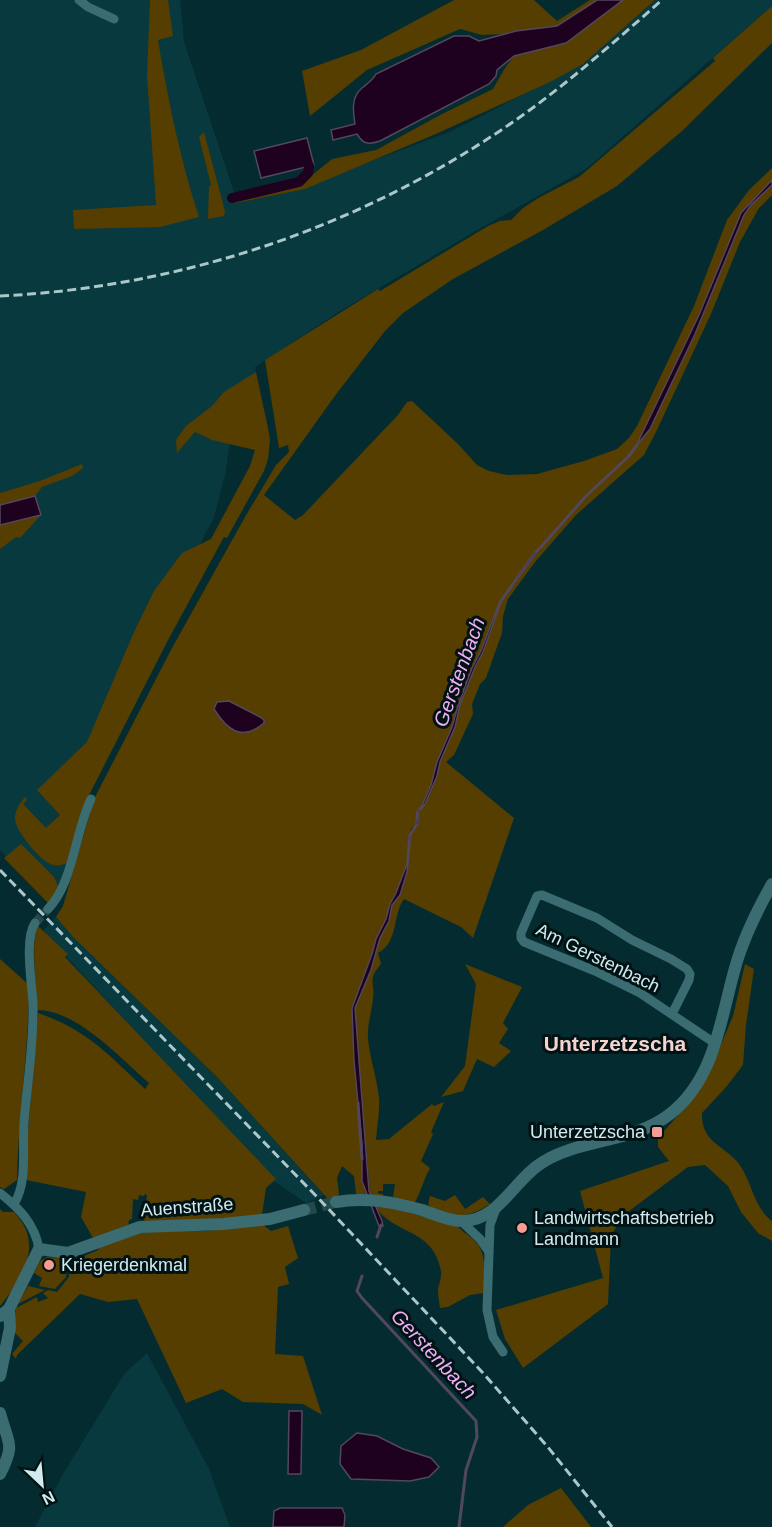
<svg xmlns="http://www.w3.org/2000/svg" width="772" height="1527" viewBox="0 0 772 1527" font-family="Arial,sans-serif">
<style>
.built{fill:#08393e}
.green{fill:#553e00}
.water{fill:#1d011f;stroke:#53475d;stroke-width:1.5}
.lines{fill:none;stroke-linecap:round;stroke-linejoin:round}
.stream{stroke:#53475d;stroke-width:3}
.canal{stroke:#1d011f;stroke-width:10}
.minor-tunnel{stroke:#23494c;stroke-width:9;stroke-dasharray:9 4.5;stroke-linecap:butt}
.tertiary-tunnel{stroke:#23494c;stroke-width:12;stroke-dasharray:12 6;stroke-linecap:butt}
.minor{stroke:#3b6c71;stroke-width:9}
.tertiary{stroke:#3b6c71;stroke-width:12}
.rail{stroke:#abc7ca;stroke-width:3;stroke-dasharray:9 4.5;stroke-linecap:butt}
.poi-dot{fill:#f59c94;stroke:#011214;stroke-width:2}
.labels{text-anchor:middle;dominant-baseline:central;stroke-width:6;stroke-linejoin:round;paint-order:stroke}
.street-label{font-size:18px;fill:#d2ebee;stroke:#011214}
.poi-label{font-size:18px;fill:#d2ebee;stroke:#011214;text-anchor:start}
.water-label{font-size:20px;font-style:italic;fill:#f2aff6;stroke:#011214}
.quarter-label{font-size:21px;font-weight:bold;fill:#f6d3cf;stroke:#011214}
</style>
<rect width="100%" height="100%" fill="#042c30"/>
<g class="built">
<polygon points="0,0 180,0 184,42 235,195 313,183 452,131 583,64 655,0 772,0 772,6 586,169 479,229 337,313 255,367 256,372 236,393 226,471 214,517 161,622 82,809 59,893 47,900 0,850"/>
<polygon points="56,917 73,937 217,1077 324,1195 306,1203 271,1179 43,931"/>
<polygon points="147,1353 209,1469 230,1527 35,1527 62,1476 124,1374"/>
</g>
<g class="green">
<path d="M150 0H168L173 36 158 40C168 99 180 159 199 217L160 227 74 229 73 210 156 205 147 75Z"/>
<polygon points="454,0 534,0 557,21 590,0 655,0 583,64 550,82 438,133 305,189 236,203 237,199 290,188 305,181 332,159 376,150 442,114 493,89 505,68 514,56 505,34 482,35 460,29 367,70 310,116 302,71 361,50"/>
<path d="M772 6V43L682 131 617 186 543 230 453 279 403 313 385 331 337 393 264 495 295 520 303 515 398 415 407 402 412 401 458 444 477 465 489 471 507 475 537 474 584 461 617 449 629 438 637 426 694 306 727 220 749 190 772 168V180L741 213 699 315 637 444 642 440 685 355 744 215 751 205 772 185V195L759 208 740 242 711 314 656 432 644 455 576 515 535 562 508 599 503 616 502 633 486 678 480 684 472 704 473 714 454 755 446 762 514 818 473 938 461 927 404 899C392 915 399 942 378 953L381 964C367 980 375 982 373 998 372 1013 367 1022 368 1039 370 1059 377 1078 379 1098 380 1111 377 1126 376 1140L389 1139 432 1104 434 1106 444 1102 431 1132 433 1134 421 1161 430 1168C424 1179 420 1194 414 1204L393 1197 395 1184H383V1191H378V1193L383 1194V1197L370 1194 355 1008 371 970 380 938 389 921 392 905 400 895 407 872 411 834 418 824V813L425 804 437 777 440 762 455 727 460 705 475 667 483 652 501 602 540 549 534 553 500 601 481 651 472 668 458 706 452 727 437 762 431 785 422 806 417 812 416 824 411 829 407 864 396 893 390 904 386 919 376 939 372 954 352 1008 354 1061 362 1144V1181L366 1194H356L354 1176 342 1166 337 1178 339 1194 336 1198 329 1200 217 1077 73 937 56 917 63 906 94 799 172 648 245 517 276 465 289 452 288 445 279 448 265 360 378 289 380 291 488 226 500 221 511 220 523 208 540 197 579 177 715 61 713 58Z"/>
<polygon points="204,132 225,211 224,216 208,219 209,186 211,185 199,137"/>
<path d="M256 372 268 428 270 440 268 459 264 471 227 538 224 537 167 642 82 809 67 863C62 865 59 866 53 865 41 862 15 831 15 818 15 810 20 803 25 797L27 800 23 804 46 828 60 815 37 790 87 742 134 632 154 591 182 553 211 539 250 466 255 450 212 440 195 432 177 453 176 440 186 426 212 406 224 392Z"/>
<polygon points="82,464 83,468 72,476 42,487 35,496 0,505 0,493 40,481"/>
<polygon points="41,515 20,538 16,537 0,549 0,524"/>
<polygon points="21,844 54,877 58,886 54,897 48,903 4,858"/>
<path d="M38 926 68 954 65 957 276 1179 266 1188 262 1215 230 1220 144 1222 147 1195 145 1194 144 1196 139 1195 138 1200 133 1199 132 1219 129 1220 128 1225 93 1238 81 1217 86 1192 26 1180 28 1131 38 1013C86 1029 109 1055 145 1089L149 1083C120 1058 77 1010 37 1010 37 993 30 938 38 926Z"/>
<path d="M0 959 29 985C29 1050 18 1115 17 1180L4 1189 0 1187Z"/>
<polygon points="465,964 522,987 503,1023 508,1029 499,1043 511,1051 494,1067 477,1059 463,1091 441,1097 465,1066 476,984"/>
<path d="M745 964 754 969 746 1025 743 1065 727 1086 702 1113C701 1143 724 1145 739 1164 752 1182 754 1208 772 1221V1241L758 1233 741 1212 728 1186 705 1165 688 1167 625 1214 611 1235 608 1304 523 1368 505 1339 496 1310 603 1278 580 1191 669 1161 658 1147V1138L694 1097 708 1076 733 1016Z"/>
<path d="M455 1195 465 1209 483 1197 490 1204C474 1214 463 1218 445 1213 438 1211 433 1210 428 1205L430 1196 445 1201Z"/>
<path d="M381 1205 458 1226C462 1232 468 1234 473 1239 488 1252 484 1274 485 1293L470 1295 448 1307 440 1308C439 1302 438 1295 438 1289 439 1283 442 1278 441 1271 433 1227 394 1236 375 1206Z"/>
<path d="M0 1209 3 1212H14C44 1243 24 1277 0 1306Z"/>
<polygon points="263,1225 271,1231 288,1226 298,1258 285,1267 289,1284 278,1287 275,1354 303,1356 322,1415 303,1404 243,1402 222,1389 186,1403 137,1299 108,1302 80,1294 17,1355 16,1359 12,1354 23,1341 13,1331 16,1308 37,1297 38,1302 48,1298 43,1293 48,1290 57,1292 69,1277 70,1262 98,1250 101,1246 132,1234 154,1230 205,1231"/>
<polygon points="48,1257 60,1258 60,1262 67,1263 66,1277 55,1289 39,1286 42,1278 34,1273 40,1261"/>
<polygon points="28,1286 45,1290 18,1304"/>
<polygon points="561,1488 591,1527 503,1527 528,1505"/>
</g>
<g class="water">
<path d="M597 0H623L566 43 514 56 497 70 496 76 489 84 380 141C368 145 363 144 357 134L333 140 331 130 355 124C353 111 351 97 362 88 368 83 373 80 376 74L454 36H469L479 41 516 31 557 26Z"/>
<polygon points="307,138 314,165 261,178 254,151"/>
<polygon points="772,180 772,185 751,205 744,215 695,334 650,429 636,446 699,315 741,213"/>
<polygon points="35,496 41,515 0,525 0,505"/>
<polygon points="542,545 501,602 483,652 475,667 460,705 455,727 440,762 437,776 425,804 418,813 418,824 411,834 407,872 400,895 392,905 389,921 380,938 371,970 355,1008 369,1191 382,1221 383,1226 379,1226 362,1181 362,1144 354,1061 352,1008 372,954 376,939 386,919 390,904 396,893 407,864 409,836 416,824 417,811 422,806 431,785 437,762 452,727 458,706 472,668 481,651 500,601 534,553"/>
<path d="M229 701 260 717 264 720V723C242 742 227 730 214 709L217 702Z"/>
<polygon points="289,1411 302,1411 301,1474 288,1474"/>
<polygon points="357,1433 377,1436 403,1449 431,1458 439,1467 429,1477 410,1481 351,1479 340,1464 341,1446"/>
<polygon points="280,1508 342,1508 345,1515 344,1527 273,1527 274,1511"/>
</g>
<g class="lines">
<g class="stream">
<polyline points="541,547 586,496 628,457 637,445"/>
<polyline points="358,1103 362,1159"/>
<polyline points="377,1237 381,1225"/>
<polyline points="362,1276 357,1291 362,1298 476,1421 477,1437 466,1470 459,1527"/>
</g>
<polyline class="canal" points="232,198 299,182 308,173 309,166"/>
<polyline class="minor-tunnel" points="35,923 48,909"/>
<polyline class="tertiary-tunnel" points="304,1210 336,1202"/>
<g class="minor">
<polyline points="79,0 88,7 114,19"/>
<path d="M48 909C73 884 75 832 91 799"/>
<polyline points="672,1014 689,980 690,974 687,969 671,959 632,940 597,918 542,895 537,896 521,933 521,938 524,942 595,971 640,993 716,1044"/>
<path d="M0 1193C19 1208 35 1224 39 1249"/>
<path d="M14 1204C28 1182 22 1149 24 1123 27 1084 34 1044 33 1004 32 983 24 939 35 923"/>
<polyline points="496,1209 490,1225 487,1310 493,1337 503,1352"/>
<polyline points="461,1221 480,1239 489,1252"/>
</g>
<g class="tertiary">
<path d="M336 1202C366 1197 393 1202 422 1210 434 1214 448 1221 461 1221 499 1222 514 1179 543 1162 582 1138 633 1143 670 1114 718 1077 721 1011 738 958 746 933 759 907 772 884"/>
<polyline points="0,1316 9,1309 39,1249 68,1253 140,1227 223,1224 270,1219 304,1210"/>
<polyline points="0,1376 10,1328 9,1309"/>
<path d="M0 1413C8 1444 16 1443 0 1474"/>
</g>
<g class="rail">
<path d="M0 296C183 287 360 227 510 124 564 87 613 43 662 0"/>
<polyline points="0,870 320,1200 483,1373 547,1446 612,1527"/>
</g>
</g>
<g class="poi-dot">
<rect x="651" y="1126" width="12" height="12" rx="3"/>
<circle cx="522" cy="1228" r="6"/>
<circle cx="49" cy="1265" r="6"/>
</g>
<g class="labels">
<g class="street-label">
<text transform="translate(598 958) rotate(26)">Am Gerstenbach</text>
<text transform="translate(187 1207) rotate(-4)">Auenstraße</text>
</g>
<g class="poi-label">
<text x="645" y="1132" text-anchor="end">Unterzetzscha</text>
<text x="534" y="1218">Landwirtschaftsbetrieb<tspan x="534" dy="21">Landmann</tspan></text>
<text x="61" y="1265">Kriegerdenkmal</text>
</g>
<g class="water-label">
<text transform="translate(459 672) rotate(-70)">Gerstenbach</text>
<text transform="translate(434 1354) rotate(47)">Gerstenbach</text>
</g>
<g class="quarter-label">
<text x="615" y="1043">Unterzetzscha</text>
</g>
</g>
<g transform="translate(42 1485) rotate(154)" stroke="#011214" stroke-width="4.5" paint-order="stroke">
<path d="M0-4.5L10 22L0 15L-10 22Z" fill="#d2ebee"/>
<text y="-9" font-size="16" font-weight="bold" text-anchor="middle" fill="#d2ebee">N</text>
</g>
</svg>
